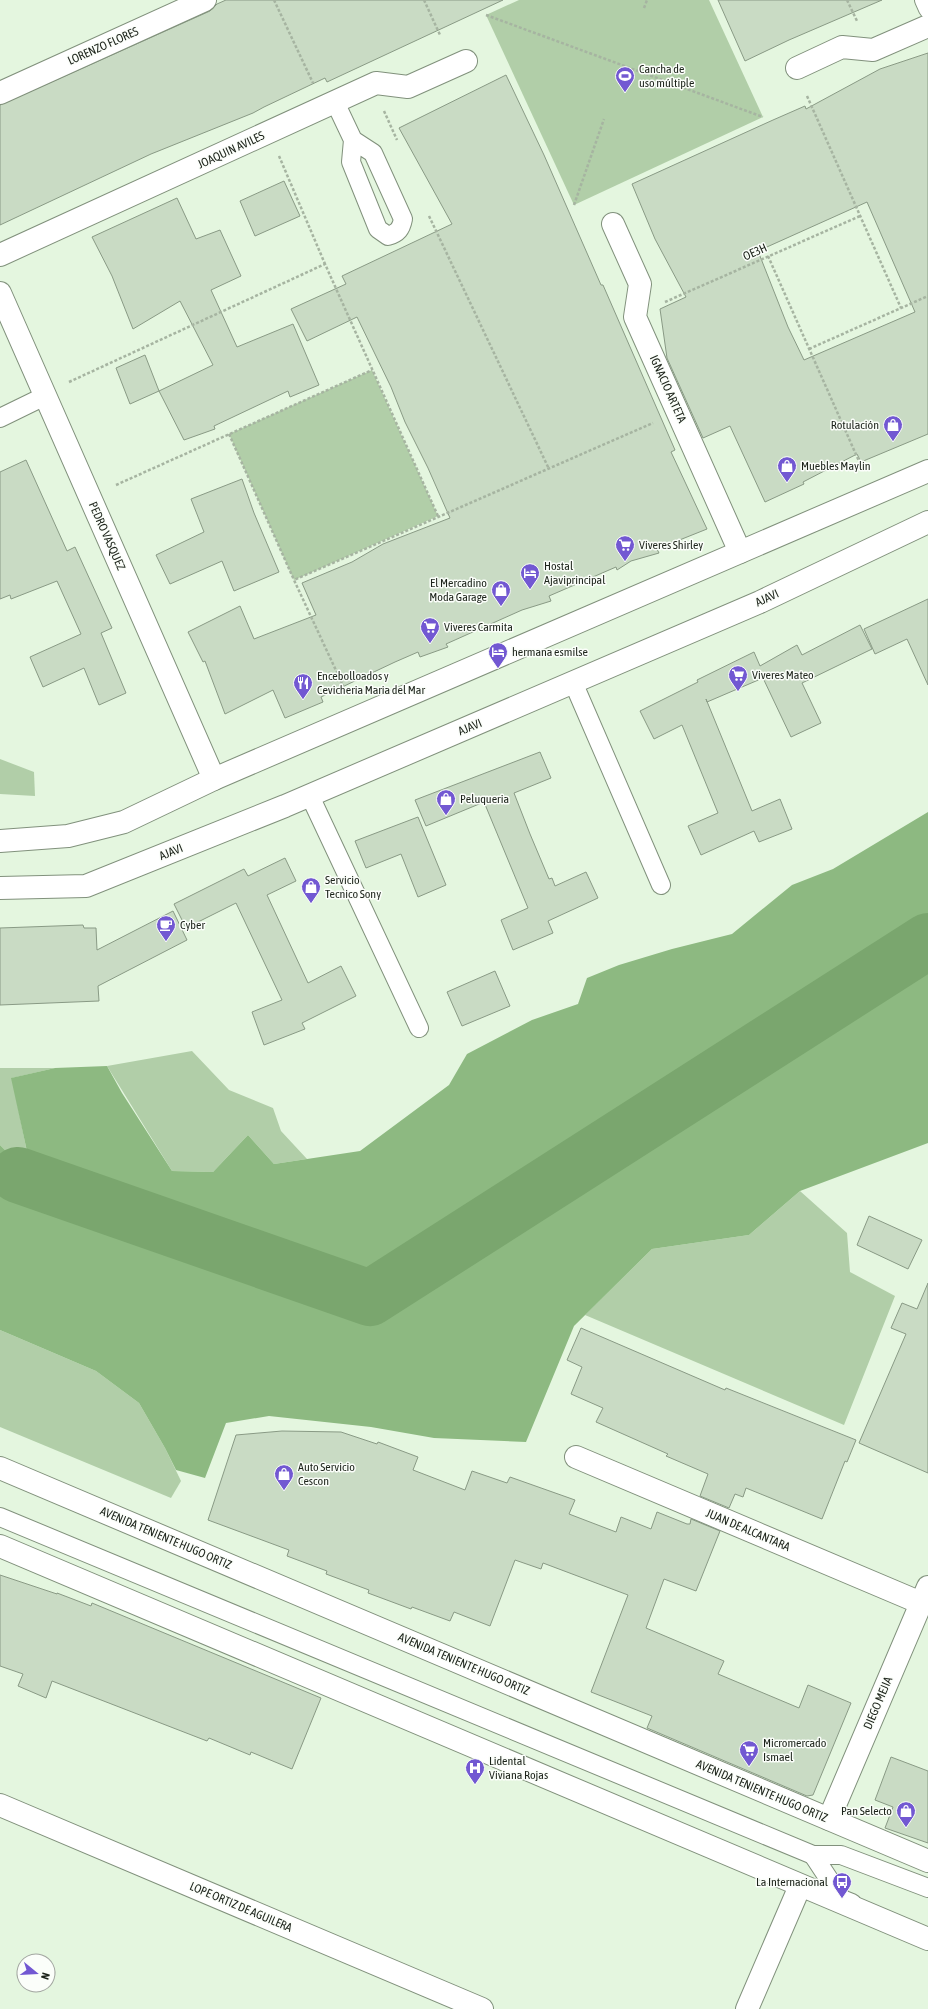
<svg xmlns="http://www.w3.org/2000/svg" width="928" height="2009" viewBox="0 0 928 2009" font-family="'Asap Condensed',sans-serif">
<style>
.green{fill:#b1cea8}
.forest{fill:#8db981}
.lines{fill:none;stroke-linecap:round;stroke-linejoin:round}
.river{stroke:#7aa66e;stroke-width:56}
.building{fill:#c9dbc4;stroke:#899a85;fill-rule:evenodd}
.lane-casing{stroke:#81917c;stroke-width:20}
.street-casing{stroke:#81917c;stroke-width:24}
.secondary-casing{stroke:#81917c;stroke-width:24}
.path{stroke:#a6b4a1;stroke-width:2.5;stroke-dasharray:3 2;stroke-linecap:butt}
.lane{stroke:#fff;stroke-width:18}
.street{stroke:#fff;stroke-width:22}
.secondary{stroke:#fff;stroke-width:22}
.labels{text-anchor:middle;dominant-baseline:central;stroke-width:3;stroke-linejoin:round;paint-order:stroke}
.street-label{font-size:12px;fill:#1c231a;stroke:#fbfefa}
.poi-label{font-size:12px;fill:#1c231a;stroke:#fbfefa;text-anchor:start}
</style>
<rect width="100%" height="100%" fill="#e4f6df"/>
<g class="green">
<polygon points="519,0 709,0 763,117 574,205 486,15"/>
<polygon points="372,370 438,516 294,580 229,434"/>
<polygon points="0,759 34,772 35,796 0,794"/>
<polygon points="192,1051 229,1090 273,1108 281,1131 307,1159 274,1164 248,1135 213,1172 172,1171 107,1066"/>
<polygon points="0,1068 55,1068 12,1078 28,1157 8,1153 0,1145"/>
<polygon points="800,1191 847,1233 850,1272 895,1296 844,1425 585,1315 652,1249 749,1235"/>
<polygon points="0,1330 96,1371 139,1403 165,1448 181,1481 171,1498 0,1427"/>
</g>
<polygon class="forest" points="928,812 928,1143 800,1191 749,1235 652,1249 574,1326 526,1442 434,1438 371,1427 269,1416 226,1423 205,1478 176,1470 165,1448 139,1403 96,1371 0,1330 0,1145 8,1153 28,1156 11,1078 55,1068 107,1066 122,1093 172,1171 213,1172 248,1135 274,1164 360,1151 449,1085 467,1054 532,1020 578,1004 587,978 619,965 672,949 732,934 792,885 833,869"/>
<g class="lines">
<polyline class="river" points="18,1175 370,1298 928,941"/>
</g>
<g class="building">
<polygon points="226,0 503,0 327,82 325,78 264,107 253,113 151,154 0,225 0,105 210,11 217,4"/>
<polygon points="718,0 882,0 789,40 745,61"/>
<path d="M928 53V434L861 462 857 454 803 482 804 484 765 502 730 426 703 438 667 358 660 309 686 297 655 239 632 184 773 120 805 106 806 109 880 69ZM867 202 915 312 804 360 788 327 758 251Z"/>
<polygon points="506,75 544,155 601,285 603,285 675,450 671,452 707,529 657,549 659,553 631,561 617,570 616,567 549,596 551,601 522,610 446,644 448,647 420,657 418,652 395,662 321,697 323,702 285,718 273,690 225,714 205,661 203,662 188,632 240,606 254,639 316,615 302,583 352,562 383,544 450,518 428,468 405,422 391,387 357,317 307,341 291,309 346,284 342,276 452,224 399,128"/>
<polygon points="284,181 300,216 255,236 240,201"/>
<polygon points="177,198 196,239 220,230 241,276 211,290 237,347 293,324 319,385 290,397 288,391 214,426 215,429 184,440 159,391 213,365 180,301 133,329 112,276 92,237"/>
<polygon points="145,355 159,391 130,404 116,368"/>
<polygon points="26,460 67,551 75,547 112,628 101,633 126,693 99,705 84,668 43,687 30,657 81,634 57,581 11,599 10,595 0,599 0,472"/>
<polygon points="242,479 254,513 279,572 234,591 222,561 170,584 156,555 204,532 191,499"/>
<polygon points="928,599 928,685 907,639 875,654 864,629"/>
<polygon points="860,625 872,649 802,683 821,723 791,737 763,678 707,702 706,699 752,811 780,799 792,829 759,842 754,831 701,855 688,826 718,813 682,725 654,739 640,711 698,682 697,680 754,652 760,666 797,645 802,655"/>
<polygon points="540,752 551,778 514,793 530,834 549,879 552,878 555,886 586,872 598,898 548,921 553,933 513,950 501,920 528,908 484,802 426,826 415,800"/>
<polygon points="418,817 446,885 418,897 401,854 366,868 355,841"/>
<polygon points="285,858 296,881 267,895 308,983 341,966 356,996 302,1023 305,1029 264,1045 252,1012 282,1000 236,903 186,928 174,904 244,869 248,876"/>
<polygon points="173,911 187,940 98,986 99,1001 0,1005 0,928 83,925 84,928 96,928 97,950"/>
<polygon points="495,971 510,1006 462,1026 447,992"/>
<polygon points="869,1216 922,1240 908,1269 857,1245"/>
<polygon points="928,1283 928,1473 859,1443 906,1334 891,1328 902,1303 917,1309"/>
<polygon points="581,1328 725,1390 726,1388 856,1440 847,1462 845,1461 822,1519 746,1488 743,1497 735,1494 729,1508 700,1496 708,1474 666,1456 668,1454 596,1422 603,1408 571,1394 582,1367 567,1360"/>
<polygon points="282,1431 341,1432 377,1444 378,1442 418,1457 413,1470 465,1490 472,1471 507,1483 510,1477 575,1500 569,1514 616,1532 621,1517 651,1529 657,1512 687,1524 690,1524 691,1519 720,1531 696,1591 664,1579 646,1628 724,1661 718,1674 799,1708 808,1685 851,1703 813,1795 807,1796 647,1728 652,1716 591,1692 628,1595 543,1563 541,1569 515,1560 490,1626 454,1612 450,1621 412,1607 411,1609 368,1593 369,1590 326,1574 327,1571 287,1556 289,1550 208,1520 236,1435"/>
<polygon points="0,1575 57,1594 57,1593 91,1606 92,1603 321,1698 292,1769 251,1752 250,1755 209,1738 207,1741 52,1681 46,1698 18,1686 23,1674 0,1666"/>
<polygon points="891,1757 928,1771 928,1843 885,1828 893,1807 875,1800"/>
</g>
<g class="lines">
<defs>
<g id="lane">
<polyline points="924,0 928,9"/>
<path d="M335 102 353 140 351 162 378 229 388 236C398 233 401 229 403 219L373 153 353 140"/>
<polyline points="0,418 45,396"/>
<polyline points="573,682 661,885"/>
<polyline points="310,796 419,1028"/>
<polyline points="0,1517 813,1855 841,1855 928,1888"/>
<polyline points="813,1855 842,1899 852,1903"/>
</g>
<g id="street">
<polyline points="797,68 842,47 873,50 928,26"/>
<polyline points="0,93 205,0"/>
<polyline points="613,224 640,284 635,317 740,552"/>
<polyline points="0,255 376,83 408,87 466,61"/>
<polyline points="0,293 214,779"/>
<polyline points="576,1457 921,1603"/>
<polyline points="0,1805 482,2009"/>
<polyline points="829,1819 928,1587"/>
<polyline points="747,2009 800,1886"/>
</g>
<g id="secondary">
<polyline points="0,841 68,836 124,822 214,779 928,471"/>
<polyline points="0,888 86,886 285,806 760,602 928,522"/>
<polyline points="0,1468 928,1861"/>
<polyline points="0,1546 928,1939"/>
</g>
</defs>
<use href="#lane" class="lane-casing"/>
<use href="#street" class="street-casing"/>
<use href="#secondary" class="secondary-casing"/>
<g class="path">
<polyline points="274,0 313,83"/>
<polyline points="424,0 440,35"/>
<polyline points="847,0 857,21"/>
<polyline points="644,8 647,0"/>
<polyline points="486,15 763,117"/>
<polyline points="807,96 901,308"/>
<polyline points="384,111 397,140"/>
<polyline points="279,156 325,264"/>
<polyline points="574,205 604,119"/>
<polyline points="429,216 549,469"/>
<polyline points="768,256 862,468"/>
<polyline points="665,302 860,216"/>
<polyline points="809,349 928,296"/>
<polyline points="69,382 325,264 438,516"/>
<polyline points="229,434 294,580"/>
<polyline points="116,485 372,370"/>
<polyline points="346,692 294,580 653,423"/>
</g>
<use href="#lane" class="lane"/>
<use href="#street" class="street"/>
<use href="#secondary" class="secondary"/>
</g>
<defs>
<symbol id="stadium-pin" viewBox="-11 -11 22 30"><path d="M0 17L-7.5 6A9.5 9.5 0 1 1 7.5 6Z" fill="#7258d2" stroke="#fbfefa"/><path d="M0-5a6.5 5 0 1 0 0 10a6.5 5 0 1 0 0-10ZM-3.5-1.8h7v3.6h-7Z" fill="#fff"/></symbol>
<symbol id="shop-pin" viewBox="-11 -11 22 30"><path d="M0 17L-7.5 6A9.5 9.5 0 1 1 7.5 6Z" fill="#7258d2" stroke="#fbfefa"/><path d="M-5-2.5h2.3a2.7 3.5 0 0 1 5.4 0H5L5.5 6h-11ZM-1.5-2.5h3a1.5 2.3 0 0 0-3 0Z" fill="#fff"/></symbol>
<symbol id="supermarket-pin" viewBox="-11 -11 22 30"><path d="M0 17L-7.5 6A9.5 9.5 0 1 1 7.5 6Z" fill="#7258d2" stroke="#fbfefa"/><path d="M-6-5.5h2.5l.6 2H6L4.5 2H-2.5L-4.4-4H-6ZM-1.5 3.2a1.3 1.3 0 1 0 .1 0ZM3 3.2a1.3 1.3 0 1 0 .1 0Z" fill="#fff"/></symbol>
<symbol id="hotel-pin" viewBox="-11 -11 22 30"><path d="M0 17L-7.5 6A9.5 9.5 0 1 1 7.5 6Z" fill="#7258d2" stroke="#fbfefa"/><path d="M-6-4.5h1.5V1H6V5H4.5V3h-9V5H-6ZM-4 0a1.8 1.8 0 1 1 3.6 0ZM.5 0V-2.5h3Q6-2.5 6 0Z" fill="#fff"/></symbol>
<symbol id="restaurant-pin" viewBox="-11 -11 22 30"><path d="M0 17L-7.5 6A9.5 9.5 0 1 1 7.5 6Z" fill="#7258d2" stroke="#fbfefa"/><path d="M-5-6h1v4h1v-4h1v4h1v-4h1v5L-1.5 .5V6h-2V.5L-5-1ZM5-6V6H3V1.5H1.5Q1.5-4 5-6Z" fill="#fff"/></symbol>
<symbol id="cafe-pin" viewBox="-11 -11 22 30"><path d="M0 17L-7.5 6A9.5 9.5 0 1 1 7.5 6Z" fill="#7258d2" stroke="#fbfefa"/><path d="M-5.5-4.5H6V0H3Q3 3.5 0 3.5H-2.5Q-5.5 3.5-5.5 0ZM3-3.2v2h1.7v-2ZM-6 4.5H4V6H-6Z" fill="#fff"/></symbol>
<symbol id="hospital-pin" viewBox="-11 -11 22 30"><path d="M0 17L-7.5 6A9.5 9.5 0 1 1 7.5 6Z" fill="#7258d2" stroke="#fbfefa"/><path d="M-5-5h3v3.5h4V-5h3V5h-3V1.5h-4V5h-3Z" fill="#fff"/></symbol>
<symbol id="bus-pin" viewBox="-11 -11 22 30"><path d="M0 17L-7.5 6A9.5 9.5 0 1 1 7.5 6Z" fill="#7258d2" stroke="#fbfefa"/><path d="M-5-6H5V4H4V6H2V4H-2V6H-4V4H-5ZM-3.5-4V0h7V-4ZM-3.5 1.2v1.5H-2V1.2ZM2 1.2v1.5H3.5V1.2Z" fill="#fff"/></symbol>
</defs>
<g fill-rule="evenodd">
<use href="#stadium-pin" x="614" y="65" width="22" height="30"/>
<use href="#shop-pin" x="882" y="414" width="22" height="30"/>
<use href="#shop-pin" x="776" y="455" width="22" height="30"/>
<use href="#supermarket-pin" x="614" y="534" width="22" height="30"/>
<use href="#hotel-pin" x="519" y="562" width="22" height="30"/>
<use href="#shop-pin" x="490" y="579" width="22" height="30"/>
<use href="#supermarket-pin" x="419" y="616" width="22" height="30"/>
<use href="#hotel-pin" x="487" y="641" width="22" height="30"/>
<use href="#supermarket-pin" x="727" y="664" width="22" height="30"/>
<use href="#restaurant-pin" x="292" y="672" width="22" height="30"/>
<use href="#shop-pin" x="435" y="788" width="22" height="30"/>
<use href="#shop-pin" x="300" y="876" width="22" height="30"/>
<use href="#cafe-pin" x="155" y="914" width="22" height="30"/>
<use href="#shop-pin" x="273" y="1463" width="22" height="30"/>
<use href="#supermarket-pin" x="738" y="1739" width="22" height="30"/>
<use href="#hospital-pin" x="464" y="1757" width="22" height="30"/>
<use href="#shop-pin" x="895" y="1800" width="22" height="30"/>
<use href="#bus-pin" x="831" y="1871" width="22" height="30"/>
</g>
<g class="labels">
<g class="street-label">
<text transform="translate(103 46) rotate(-24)">LORENZO FLORES</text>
<text transform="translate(231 150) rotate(-25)">JOAQUIN AVILES</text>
<text transform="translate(755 252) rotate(-24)">OE3H</text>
<text transform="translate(668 389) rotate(66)">IGNACIO ARTETA</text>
<text transform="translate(107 536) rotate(66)">PEDRO VASQUEZ</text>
<text transform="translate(767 598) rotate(-25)">AJAVI</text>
<text transform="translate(470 727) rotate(-23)">AJAVI</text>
<text transform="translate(171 852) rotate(-22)">AJAVI</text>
<text transform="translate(748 1530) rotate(23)">JUAN DE ALCANTARA</text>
<text transform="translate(166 1538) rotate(23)">AVENIDA TENIENTE HUGO ORTIZ</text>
<text transform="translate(464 1664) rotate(23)">AVENIDA TENIENTE HUGO ORTIZ</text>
<text transform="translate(878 1703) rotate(-67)">DIEGO MEJIA</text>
<text transform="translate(762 1791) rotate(23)">AVENIDA TENIENTE HUGO ORTIZ</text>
<text transform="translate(241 1907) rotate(23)">LOPE ORTIZ DE AGUILERA</text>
</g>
<g class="poi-label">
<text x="639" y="69">Cancha de<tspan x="639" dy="14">uso múltiple</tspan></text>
<text x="879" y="425" text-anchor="end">Rotulación</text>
<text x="801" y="466">Muebles Maylin</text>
<text x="639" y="545">Viveres Shirley</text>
<text x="544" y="566">Hostal<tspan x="544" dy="14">Ajaviprincipal</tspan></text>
<text x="487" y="583" text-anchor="end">El Mercadino<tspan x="487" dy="14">Moda Garage</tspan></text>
<text x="444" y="627">Viveres Carmita</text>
<text x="512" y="652">hermana esmilse</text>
<text x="752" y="675">Viveres Mateo</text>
<text x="317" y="676">Encebolloados y<tspan x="317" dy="14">Cevicheria Maria del Mar</tspan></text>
<text x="460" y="799">Peluqueria</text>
<text x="325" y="880">Servicio<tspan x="325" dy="14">Tecnico Sony</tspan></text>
<text x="180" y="925">Cyber</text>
<text x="298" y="1467">Auto Servicio<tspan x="298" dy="14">Cescon</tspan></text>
<text x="763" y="1743">Micromercado<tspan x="763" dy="14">Ismael</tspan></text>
<text x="489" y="1761">Lidental<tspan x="489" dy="14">Viviana Rojas</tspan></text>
<text x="892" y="1811" text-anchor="end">Pan Selecto</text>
<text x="828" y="1882" text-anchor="end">La Internacional</text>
</g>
</g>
<g transform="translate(36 1973) rotate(108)"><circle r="19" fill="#fbfefa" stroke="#a2a6a0"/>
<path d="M0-3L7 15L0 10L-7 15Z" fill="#7258d2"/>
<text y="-6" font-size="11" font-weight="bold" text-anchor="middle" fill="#1c231a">N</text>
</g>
</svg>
